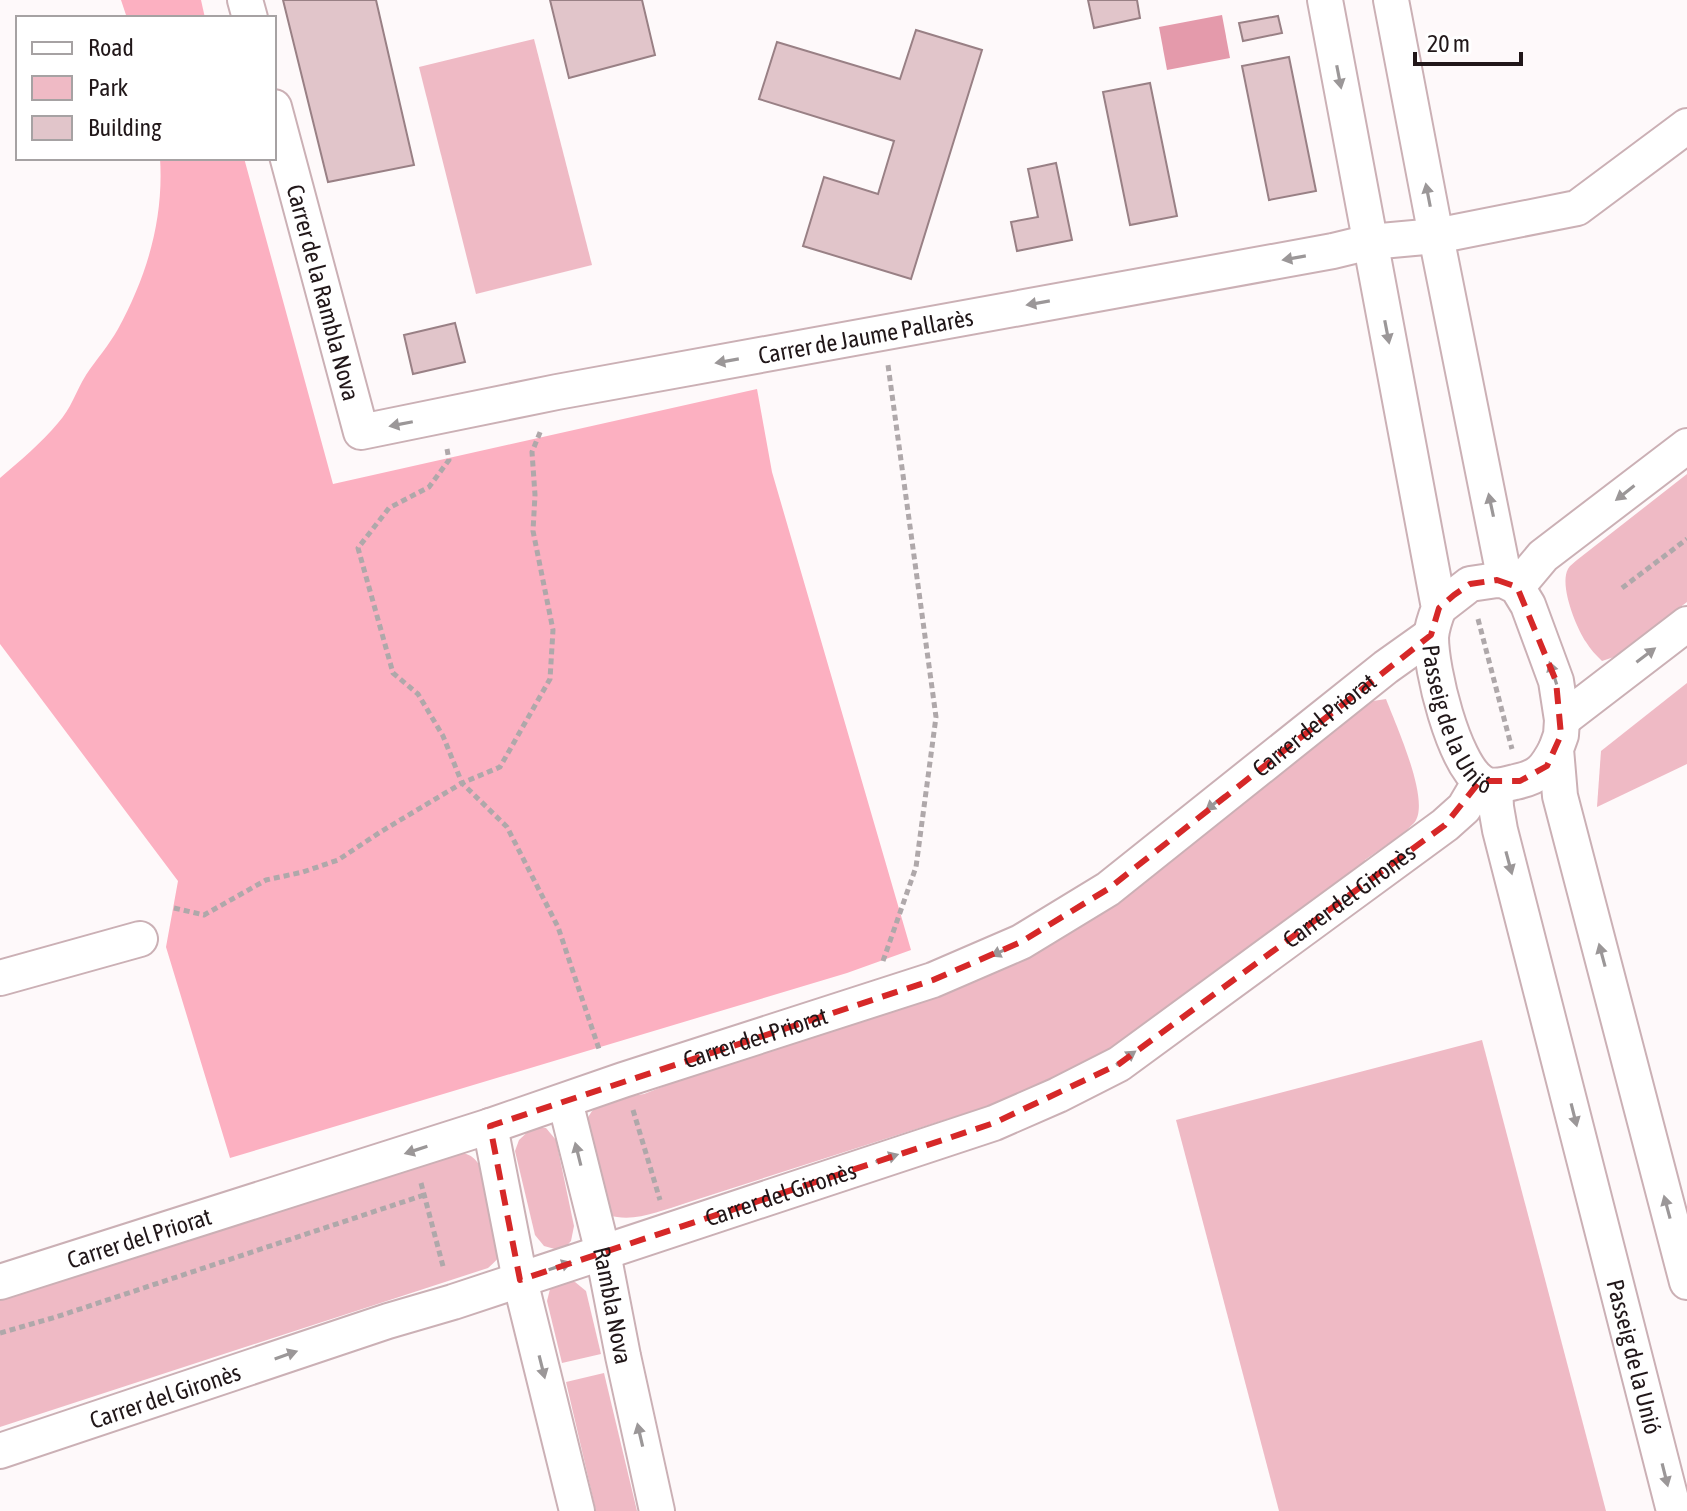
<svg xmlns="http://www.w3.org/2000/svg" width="1687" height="1511" viewBox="0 0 1687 1511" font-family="'Asap Condensed',sans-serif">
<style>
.green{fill:#efbac5}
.forest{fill:#fcb0c1}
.water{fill:#e49aab}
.building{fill:#e1c5ca;stroke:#998085;stroke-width:2}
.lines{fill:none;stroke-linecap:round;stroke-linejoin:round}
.minor-casing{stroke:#cbb0b5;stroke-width:38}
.path{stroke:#afa8aa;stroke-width:5;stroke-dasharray:6 4;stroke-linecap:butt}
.minor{stroke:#fff;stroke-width:34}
.oneway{fill:#9b9798}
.marked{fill:none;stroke:#d62828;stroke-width:6;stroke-dasharray:16 10;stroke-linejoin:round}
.labels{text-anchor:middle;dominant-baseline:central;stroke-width:6;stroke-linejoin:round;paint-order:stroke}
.street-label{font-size:24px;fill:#211719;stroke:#fff}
</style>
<rect width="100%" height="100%" fill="#fef9fa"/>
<g class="green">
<polygon points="534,39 592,265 476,294 419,67"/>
<path d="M1687 474V602L1614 657 1602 661C1596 655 1590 649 1586 642 1576 627 1559 585 1568 569 1570 565 1574 563 1577 560Z"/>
<polygon points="1687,683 1687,764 1597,807 1601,751"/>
<path d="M1386 699C1395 723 1432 803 1414 823 1404 834 1379 850 1365 860L1367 863 1114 1050 1022 1095 686 1203C660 1211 634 1223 608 1215L585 1122 592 1111 602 1104 613 1099 644 1094 785 1039 964 986 1001 967 1360 706 1373 701Z"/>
<polygon points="1482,1040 1606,1511 1279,1511 1176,1120"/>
<polygon points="533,1127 546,1128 556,1140 574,1226 571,1241 562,1251 544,1246 535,1235 515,1151 519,1140"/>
<path d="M449 1151C465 1153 472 1153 480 1166 486 1185 503 1230 502 1247 501 1257 495 1262 488 1268L0 1427V1298Z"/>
<polygon points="569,1281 575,1282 586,1291 601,1354 562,1363 547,1301 550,1289 555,1285"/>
<polygon points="604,1373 637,1511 596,1511 566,1382"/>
</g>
<g class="forest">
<polygon points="121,0 201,0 205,18 127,18"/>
<path d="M160 158H244L333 484 757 389 772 472 911 950 847 973 230 1158 166 947 178 881 0 644V478C20 461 41 443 58 423 71 409 76 391 86 375 96 360 109 345 118 329 147 276 164 219 160 158Z"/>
</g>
<polygon class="water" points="1222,15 1230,58 1167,70 1159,27"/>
<g class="building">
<polygon points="283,0 376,0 414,165 328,182"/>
<polygon points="550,0 642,0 655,55 569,78"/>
<polygon points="1088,0 1137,0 1140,18 1094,28"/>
<polygon points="1278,16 1282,33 1243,41 1239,23"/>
<polygon points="916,30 982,50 911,279 803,246 824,177 878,194 894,141 759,99 777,42 900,79"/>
<polygon points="1289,57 1316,191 1269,200 1242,66"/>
<polygon points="1150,83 1177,216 1130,225 1103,92"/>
<polygon points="1056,163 1072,240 1017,251 1011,222 1038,217 1028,169"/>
<polygon points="455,323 465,362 413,374 404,335"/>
</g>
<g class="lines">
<defs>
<g id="minor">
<polyline points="245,0 250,18"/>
<path id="s1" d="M1325 0 1439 608C1435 618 1432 627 1431 637 1431 670 1453 761 1480 781 1490 789 1504 785 1515 782 1539 777 1545 770 1556 749"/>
<polyline points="1391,0 1436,236 1505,581"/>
<path id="s2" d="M274 107 361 432 557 392 1333 251 1370 242 1436 236 1577 208 1687 126"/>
<polyline points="1517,587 1543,556 1687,446"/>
<polyline points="1439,608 1470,584 1497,580 1505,581 1517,587 1528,605 1556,681 1562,720 1561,735 1556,749 1560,796 1687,1282"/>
<polyline points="1562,720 1687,624"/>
<path id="s3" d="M1495 786 1496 807 1500 830 1674 1511"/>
<polyline points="0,978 140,939"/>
<path id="s4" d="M565 1101 603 1253 623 1356 657 1511"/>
<polyline points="490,1126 520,1280 577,1511"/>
<path id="s5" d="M0 1282 490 1126 623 1080 933 980 1021 942 1108 889 1386 667 1431 635"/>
<path id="s6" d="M0 1451 388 1321 453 1302 994 1123 1058 1095 1119 1064 1445 825 1464 808 1480 781"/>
</g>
</defs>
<use href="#minor" class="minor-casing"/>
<g class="path">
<polyline points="447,449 449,460 429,487 389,508 358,548 393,673 418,694 443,736 462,783 507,827 558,927 600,1052"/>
<polyline points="1622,588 1687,539"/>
<polyline points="1478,619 1512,749"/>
<polyline points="174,908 204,915 266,880 303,872 338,860 382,831 462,783 500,767 550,679 553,630 533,531 535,495 532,452 541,430"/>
<polyline points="883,961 916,867 936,717 888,365"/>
<polyline points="633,1110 660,1200"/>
<polyline points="421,1183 444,1270"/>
<polyline points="0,1333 56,1317 424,1195"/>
</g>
<use href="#minor" class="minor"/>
</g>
<defs><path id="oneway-solid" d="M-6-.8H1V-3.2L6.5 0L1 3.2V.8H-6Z" transform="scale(2)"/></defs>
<g class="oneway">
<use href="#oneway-solid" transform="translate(1339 77) rotate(79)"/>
<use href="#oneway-solid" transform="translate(1428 195) rotate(-101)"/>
<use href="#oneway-solid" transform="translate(1294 258) rotate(170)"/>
<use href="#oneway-solid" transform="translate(1038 303) rotate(170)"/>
<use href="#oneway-solid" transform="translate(1387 332) rotate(79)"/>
<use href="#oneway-solid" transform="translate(727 361) rotate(170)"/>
<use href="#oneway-solid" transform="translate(401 424) rotate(169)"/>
<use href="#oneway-solid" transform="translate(1625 493) rotate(142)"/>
<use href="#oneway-solid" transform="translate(1491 505) rotate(-102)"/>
<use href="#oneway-solid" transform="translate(1646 655) rotate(-37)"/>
<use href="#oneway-solid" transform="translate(1553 673) rotate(-108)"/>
<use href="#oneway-solid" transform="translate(1215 803) rotate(141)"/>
<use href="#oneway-solid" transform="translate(1509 863) rotate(75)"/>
<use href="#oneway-solid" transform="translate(1002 951) rotate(155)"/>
<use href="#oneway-solid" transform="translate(1602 955) rotate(-105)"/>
<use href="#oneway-solid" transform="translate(1126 1058) rotate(-35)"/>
<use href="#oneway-solid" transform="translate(1574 1115) rotate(76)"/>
<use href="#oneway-solid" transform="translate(416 1150) rotate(162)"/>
<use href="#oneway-solid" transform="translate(578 1154) rotate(-104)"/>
<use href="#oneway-solid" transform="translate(887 1158) rotate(-18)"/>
<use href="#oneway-solid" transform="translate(1667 1207) rotate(-105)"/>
<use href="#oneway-solid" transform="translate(560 1266) rotate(-18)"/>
<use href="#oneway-solid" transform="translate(286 1355) rotate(-19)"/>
<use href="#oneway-solid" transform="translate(542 1367) rotate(76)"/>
<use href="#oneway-solid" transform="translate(640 1435) rotate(-103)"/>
<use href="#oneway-solid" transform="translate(1665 1475) rotate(76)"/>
</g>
<path class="marked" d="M1497 580 1517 587 1556 681 1561 735 1547 766 1520 781H1480L1445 825 1119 1064 994 1123 520 1280 490 1126 933 980 1021 942 1108 889 1431 635 1439 608 1454 595 1470 584Z"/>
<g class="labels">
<g class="street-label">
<text stroke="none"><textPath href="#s2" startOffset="192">Carrer de la Rambla Nova</textPath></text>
<text stroke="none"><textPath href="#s2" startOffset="850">Carrer de Jaume Pallarès</textPath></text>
<text stroke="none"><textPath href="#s1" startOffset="736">Passeig de la Unió</textPath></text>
<text stroke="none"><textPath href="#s5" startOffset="1442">Carrer del Priorat</textPath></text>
<text stroke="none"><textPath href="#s6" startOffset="1470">Carrer del Gironès</textPath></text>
<text stroke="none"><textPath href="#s5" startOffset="794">Carrer del Priorat</textPath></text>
<text stroke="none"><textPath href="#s6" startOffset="822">Carrer del Gironès</textPath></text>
<text stroke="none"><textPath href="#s5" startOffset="146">Carrer del Priorat</textPath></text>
<text stroke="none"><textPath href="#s4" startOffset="210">Rambla Nova</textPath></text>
<text stroke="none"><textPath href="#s3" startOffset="588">Passeig de la Unió</textPath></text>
<text stroke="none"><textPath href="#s6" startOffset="174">Carrer del Gironès</textPath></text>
</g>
</g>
<rect x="16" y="16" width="260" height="144" fill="#ffffff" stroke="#a6a2a3" stroke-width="2"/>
<rect x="32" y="42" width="40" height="12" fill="#ffffff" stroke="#a6a2a3" stroke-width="2"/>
<text x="88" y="56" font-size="24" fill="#211719">Road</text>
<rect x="32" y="76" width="40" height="24" fill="#efbac5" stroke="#a6a2a3" stroke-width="2"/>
<text x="88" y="96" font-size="24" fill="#211719">Park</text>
<rect x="32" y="116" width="40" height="24" fill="#e1c5ca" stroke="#a6a2a3" stroke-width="2"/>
<text x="88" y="136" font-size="24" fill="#211719">Building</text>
<path d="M1415 52v12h106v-12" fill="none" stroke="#211719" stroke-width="4"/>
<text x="1427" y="52" font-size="24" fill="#211719" stroke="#ffffff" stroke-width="6" paint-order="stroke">20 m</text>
</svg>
